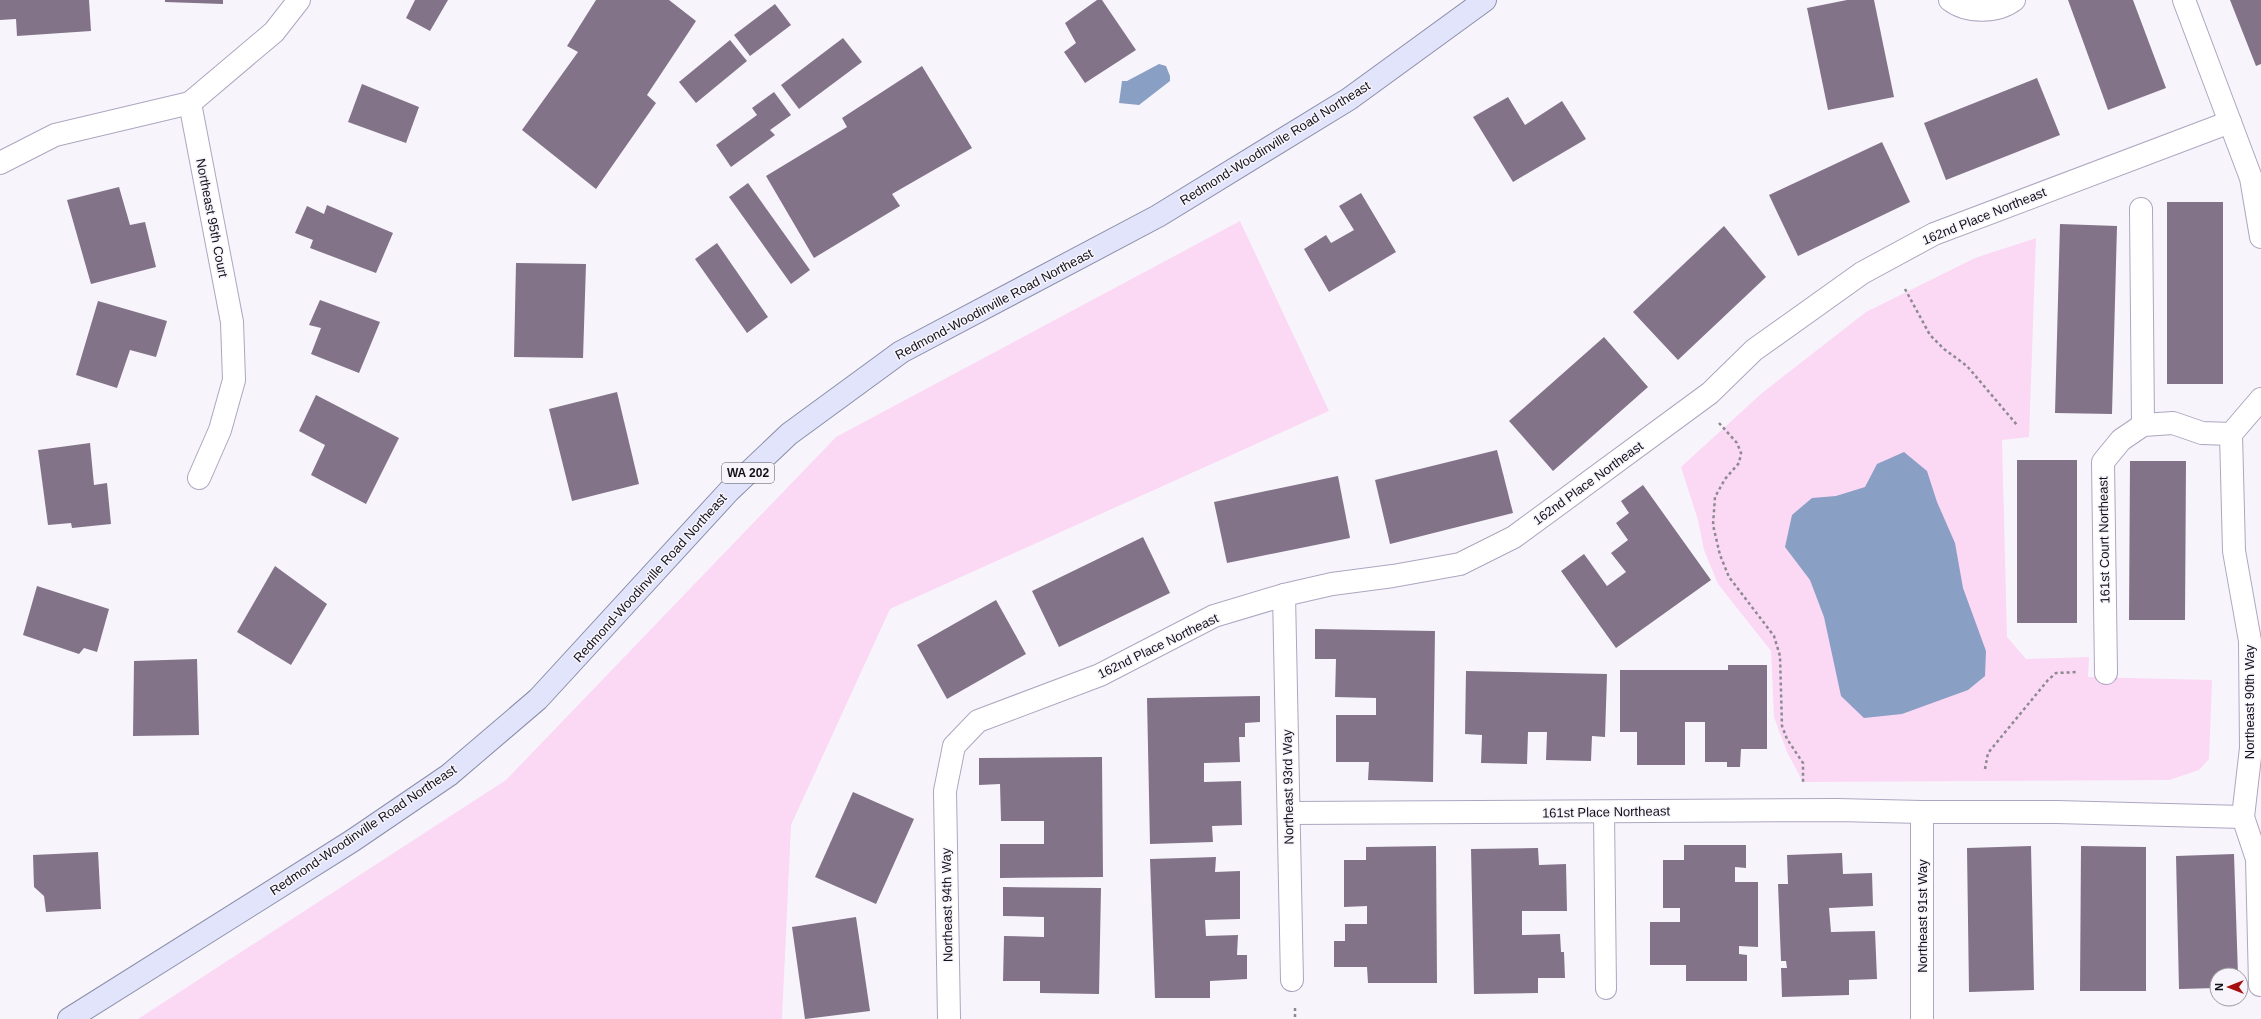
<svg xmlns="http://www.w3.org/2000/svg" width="2261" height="1019" viewBox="0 0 2261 1019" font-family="Helvetica,sans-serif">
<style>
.green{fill:#fbd8f4}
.water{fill:#899fc4}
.building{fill:#827389}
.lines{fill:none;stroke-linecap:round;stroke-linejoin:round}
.service-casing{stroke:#ada6c0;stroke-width:22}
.minor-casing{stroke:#ada6c0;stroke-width:24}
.primary-casing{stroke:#8c8ea9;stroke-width:24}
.path{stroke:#8c8a91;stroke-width:2.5;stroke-dasharray:3 3;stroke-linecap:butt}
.service{stroke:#fff;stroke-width:20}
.minor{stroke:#fff;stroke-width:22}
.primary{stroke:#e1e4fa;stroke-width:22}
.labels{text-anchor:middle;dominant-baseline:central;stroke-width:3;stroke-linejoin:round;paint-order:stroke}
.shield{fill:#f7f5fb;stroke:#57555d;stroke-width:1}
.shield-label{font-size:12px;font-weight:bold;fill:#131019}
.street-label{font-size:13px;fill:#131019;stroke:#f7f5fb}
</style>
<rect width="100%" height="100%" fill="#f7f5fb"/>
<g class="green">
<polygon points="1240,221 1329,411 890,609 791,825 782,1019 138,1019 506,780 836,437"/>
<polygon points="2036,238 2029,437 2002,440 2007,637 2026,659 2089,657 2088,677 2212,680 2209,759 2199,770 2169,780 1803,782 1787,752 1774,717 1771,651 1718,584 1704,550 1698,520 1681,467 1762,393 1866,312 1975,258"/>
</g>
<g class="water">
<polygon points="1159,64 1166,66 1170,76 1170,81 1139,105 1119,103 1122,81 1127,81"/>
<polygon points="1904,452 1927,471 1937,502 1955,543 1963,588 1986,651 1985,676 1968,690 1902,714 1864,718 1841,696 1824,617 1810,580 1785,547 1792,515 1812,498 1836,496 1865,487 1877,464"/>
</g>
<g class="building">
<polygon points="0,0 89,0 91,31 17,36 16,19 0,20"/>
<polygon points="165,0 223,0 223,4 165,2"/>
<polygon points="415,0 448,0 430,31 406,18"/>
<polygon points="596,0 669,0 696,21 647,95 656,103 596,189 522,130 578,52 567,46"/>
<polygon points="1097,0 1102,0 1136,50 1085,83 1064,52 1076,43 1065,23"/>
<polygon points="1847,0 1874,0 1894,97 1828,110 1807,8"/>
<polygon points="2068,0 2133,0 2166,88 2108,110"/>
<polygon points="2230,0 2261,0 2261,64 2256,66"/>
<polygon points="775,4 791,25 750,56 734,35"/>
<polygon points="843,38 862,62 799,109 781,85"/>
<polygon points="730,40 747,61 696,103 679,82"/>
<polygon points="922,66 972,148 892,194 900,206 814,258 766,176 847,127 842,118"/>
<polygon points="2037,78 2060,135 1946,180 1924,123"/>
<polygon points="362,84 419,107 406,143 348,122"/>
<polygon points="774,92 791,115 770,130 775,135 731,167 716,145 757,115 752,108"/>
<polygon points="1508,97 1525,125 1562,101 1586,139 1513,182 1473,117"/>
<polygon points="1882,142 1910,202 1798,256 1769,195"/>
<polygon points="748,183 810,270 791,284 729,197"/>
<polygon points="119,187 130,225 145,222 156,267 91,284 67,200"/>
<polygon points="1361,193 1396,252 1329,292 1304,249 1326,235 1331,243 1354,230 1339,206"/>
<rect x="2167" y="202" width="56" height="182"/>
<polygon points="327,205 393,233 376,273 310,248 313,240 295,233 307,206 324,214"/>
<polygon points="2060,224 2117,226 2112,414 2055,413"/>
<polygon points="1724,226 1766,277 1678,360 1633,312"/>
<polygon points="717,243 768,317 747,333 695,259"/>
<polygon points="516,263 586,264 583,358 514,357"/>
<polygon points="320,300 380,322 359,373 311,354 321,328 309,325"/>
<polygon points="98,301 167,321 156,357 130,350 117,388 76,375"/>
<polygon points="1604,337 1648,387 1553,471 1509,421"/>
<polygon points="617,392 639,484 572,501 549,409"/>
<polygon points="316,395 399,438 366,504 311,475 325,445 299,431"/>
<polygon points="90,443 94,485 107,483 111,524 72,528 71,523 48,525 38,450"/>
<polygon points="1497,450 1513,513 1390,544 1375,480"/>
<rect x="2017" y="460" width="60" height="163"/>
<polygon points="2130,461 2186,461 2185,620 2129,620"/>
<polygon points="1338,476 1350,538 1227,563 1214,502"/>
<polygon points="1643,485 1711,580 1616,648 1561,571 1584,554 1607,586 1626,572 1611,553 1628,540 1616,523 1629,513 1621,501"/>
<polygon points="1143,537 1170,593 1059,647 1032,591"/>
<polygon points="275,566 327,604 291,665 237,632"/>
<polygon points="37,586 109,609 97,652 84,648 79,654 23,635"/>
<polygon points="996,600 1026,654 947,699 917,645"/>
<polygon points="1315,629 1435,631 1433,782 1368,780 1369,762 1336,762 1336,715 1376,715 1376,698 1335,697 1336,659 1315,659"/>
<polygon points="197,659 199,735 133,736 134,661"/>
<polygon points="1728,665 1767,665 1767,749 1741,749 1740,767 1727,767 1727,762 1705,762 1705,722 1685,722 1685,765 1637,765 1637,732 1620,732 1620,670 1728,670"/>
<polygon points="1466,671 1607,674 1605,737 1592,736 1591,761 1546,760 1547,732 1528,732 1527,764 1481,763 1482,735 1465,734"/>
<polygon points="1260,696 1260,722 1245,723 1245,737 1239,737 1240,762 1204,763 1204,782 1241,781 1242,825 1212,826 1213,842 1150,844 1147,698"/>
<polygon points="1102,757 1103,877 1000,878 1000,844 1044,844 1044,821 1001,821 1000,784 979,785 979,758"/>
<polygon points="853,792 914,819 876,904 815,877"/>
<polygon points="1684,845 1746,845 1746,868 1735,867 1735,882 1758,882 1758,947 1739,946 1739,954 1747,955 1747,981 1686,981 1686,965 1650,965 1650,922 1680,922 1680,908 1663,908 1663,860 1684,860"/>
<polygon points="1436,846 1437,983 1368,983 1367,967 1334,967 1334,941 1345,941 1345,924 1367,924 1367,906 1344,907 1344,860 1366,860 1366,847"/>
<polygon points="2031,846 2034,990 1969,992 1967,848"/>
<polygon points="2081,846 2146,847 2146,991 2080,991"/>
<polygon points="1538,848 1539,865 1566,864 1567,911 1522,911 1522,935 1560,934 1561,952 1564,952 1565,978 1538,978 1538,993 1474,994 1471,849"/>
<polygon points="98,852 101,909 46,912 44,896 34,887 33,855"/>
<polygon points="1842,853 1843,874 1872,873 1873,906 1829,908 1831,932 1875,931 1877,979 1849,980 1849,995 1782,997 1781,968 1787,968 1786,961 1781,961 1778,884 1788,884 1787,855"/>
<polygon points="2234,854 2238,975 2217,975 2217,988 2179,989 2176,856"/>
<polygon points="1216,857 1215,872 1240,871 1240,919 1205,920 1206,936 1238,935 1237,955 1247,955 1247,979 1210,981 1210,998 1155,998 1150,859"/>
<polygon points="1003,887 1101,888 1099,994 1040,993 1040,981 1003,981 1004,936 1044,937 1044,917 1003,916"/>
<polygon points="856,917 870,1011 805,1019 792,927"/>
</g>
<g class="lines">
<defs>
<polyline id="service" points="1604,812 1606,989"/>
<g id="minor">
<path d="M1950 0C1967 13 1997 13 2014 0"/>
<polyline points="2184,0 2251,178 2261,237"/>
<polyline points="0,163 55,135 190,103"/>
<polyline points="2141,209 2143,425"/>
<polyline points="199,478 220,430 234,380 232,322 190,103 274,32 299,0"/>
<polyline points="1284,595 1292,980"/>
<polyline points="2106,673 2103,462 2121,440 2143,425 2173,423 2202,433 2231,434"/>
<polyline points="1289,813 1837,810 1922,812 2057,812 2243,817"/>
<polyline points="2260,985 2257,859 2243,817 2251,748 2250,641 2234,551 2231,434 2261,399"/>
<polyline points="949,1019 945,791 954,746 978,721 1100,675 1214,616 1284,595 1332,584 1393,576 1460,564 1514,537 1710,393 1754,350 1862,273 1934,234 2230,122"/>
<polyline points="1922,1019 1922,812"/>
</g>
<polyline id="primary" points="69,1019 352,841 449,775 538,699 729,491 789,434 901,352 1158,216 1349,99 1485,0"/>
</defs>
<use href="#service" class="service-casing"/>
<use href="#minor" class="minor-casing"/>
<use href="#primary" class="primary-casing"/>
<g class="path">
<polyline points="1905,289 1930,335 1944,349 1967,366 2017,425"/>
<polyline points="1719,423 1737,443 1741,453 1739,463 1725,479 1715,497 1713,525 1720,555 1729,577 1774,636 1780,656 1782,726 1787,739 1803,763 1803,782"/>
<polyline points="1985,769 1988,753 2048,680 2056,673 2078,672"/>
<polyline points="1295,1008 1295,1019"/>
</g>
<use href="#service" class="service"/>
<use href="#minor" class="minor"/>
<use href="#primary" class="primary"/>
</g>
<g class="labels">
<rect class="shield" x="722" y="463" width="52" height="20" rx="3"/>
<g class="shield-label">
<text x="748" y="473">WA 202</text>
</g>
<g class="street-label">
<text transform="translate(1275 143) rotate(-32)">Redmond-Woodinville Road Northeast</text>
<text transform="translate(1984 216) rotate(-22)">162nd Place Northeast</text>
<text transform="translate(212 218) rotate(79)">Northeast 95th Court</text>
<text transform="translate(994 304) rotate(-28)">Redmond-Woodinville Road Northeast</text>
<text transform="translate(1588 483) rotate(-36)">162nd Place Northeast</text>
<text transform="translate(2104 540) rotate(-91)">161st Court Northeast</text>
<text transform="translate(650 578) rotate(-48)">Redmond-Woodinville Road Northeast</text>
<text transform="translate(1158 646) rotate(-26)">162nd Place Northeast</text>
<text transform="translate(2249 702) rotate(-90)">Northeast 90th Way</text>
<text transform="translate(1288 787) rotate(-91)">Northeast 93rd Way</text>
<text transform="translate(1606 812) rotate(-1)">161st Place Northeast</text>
<text transform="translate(363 830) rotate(-34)">Redmond-Woodinville Road Northeast</text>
<text transform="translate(947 905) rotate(-91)">Northeast 94th Way</text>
<text transform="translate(1922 916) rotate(-90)">Northeast 91st Way</text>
</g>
</g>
<g transform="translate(2229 987) rotate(270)"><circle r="19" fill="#f7f5fb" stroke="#9c99a1"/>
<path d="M0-3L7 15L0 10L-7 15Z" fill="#a61011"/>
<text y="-6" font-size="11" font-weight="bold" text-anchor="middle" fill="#131019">N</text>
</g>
</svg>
